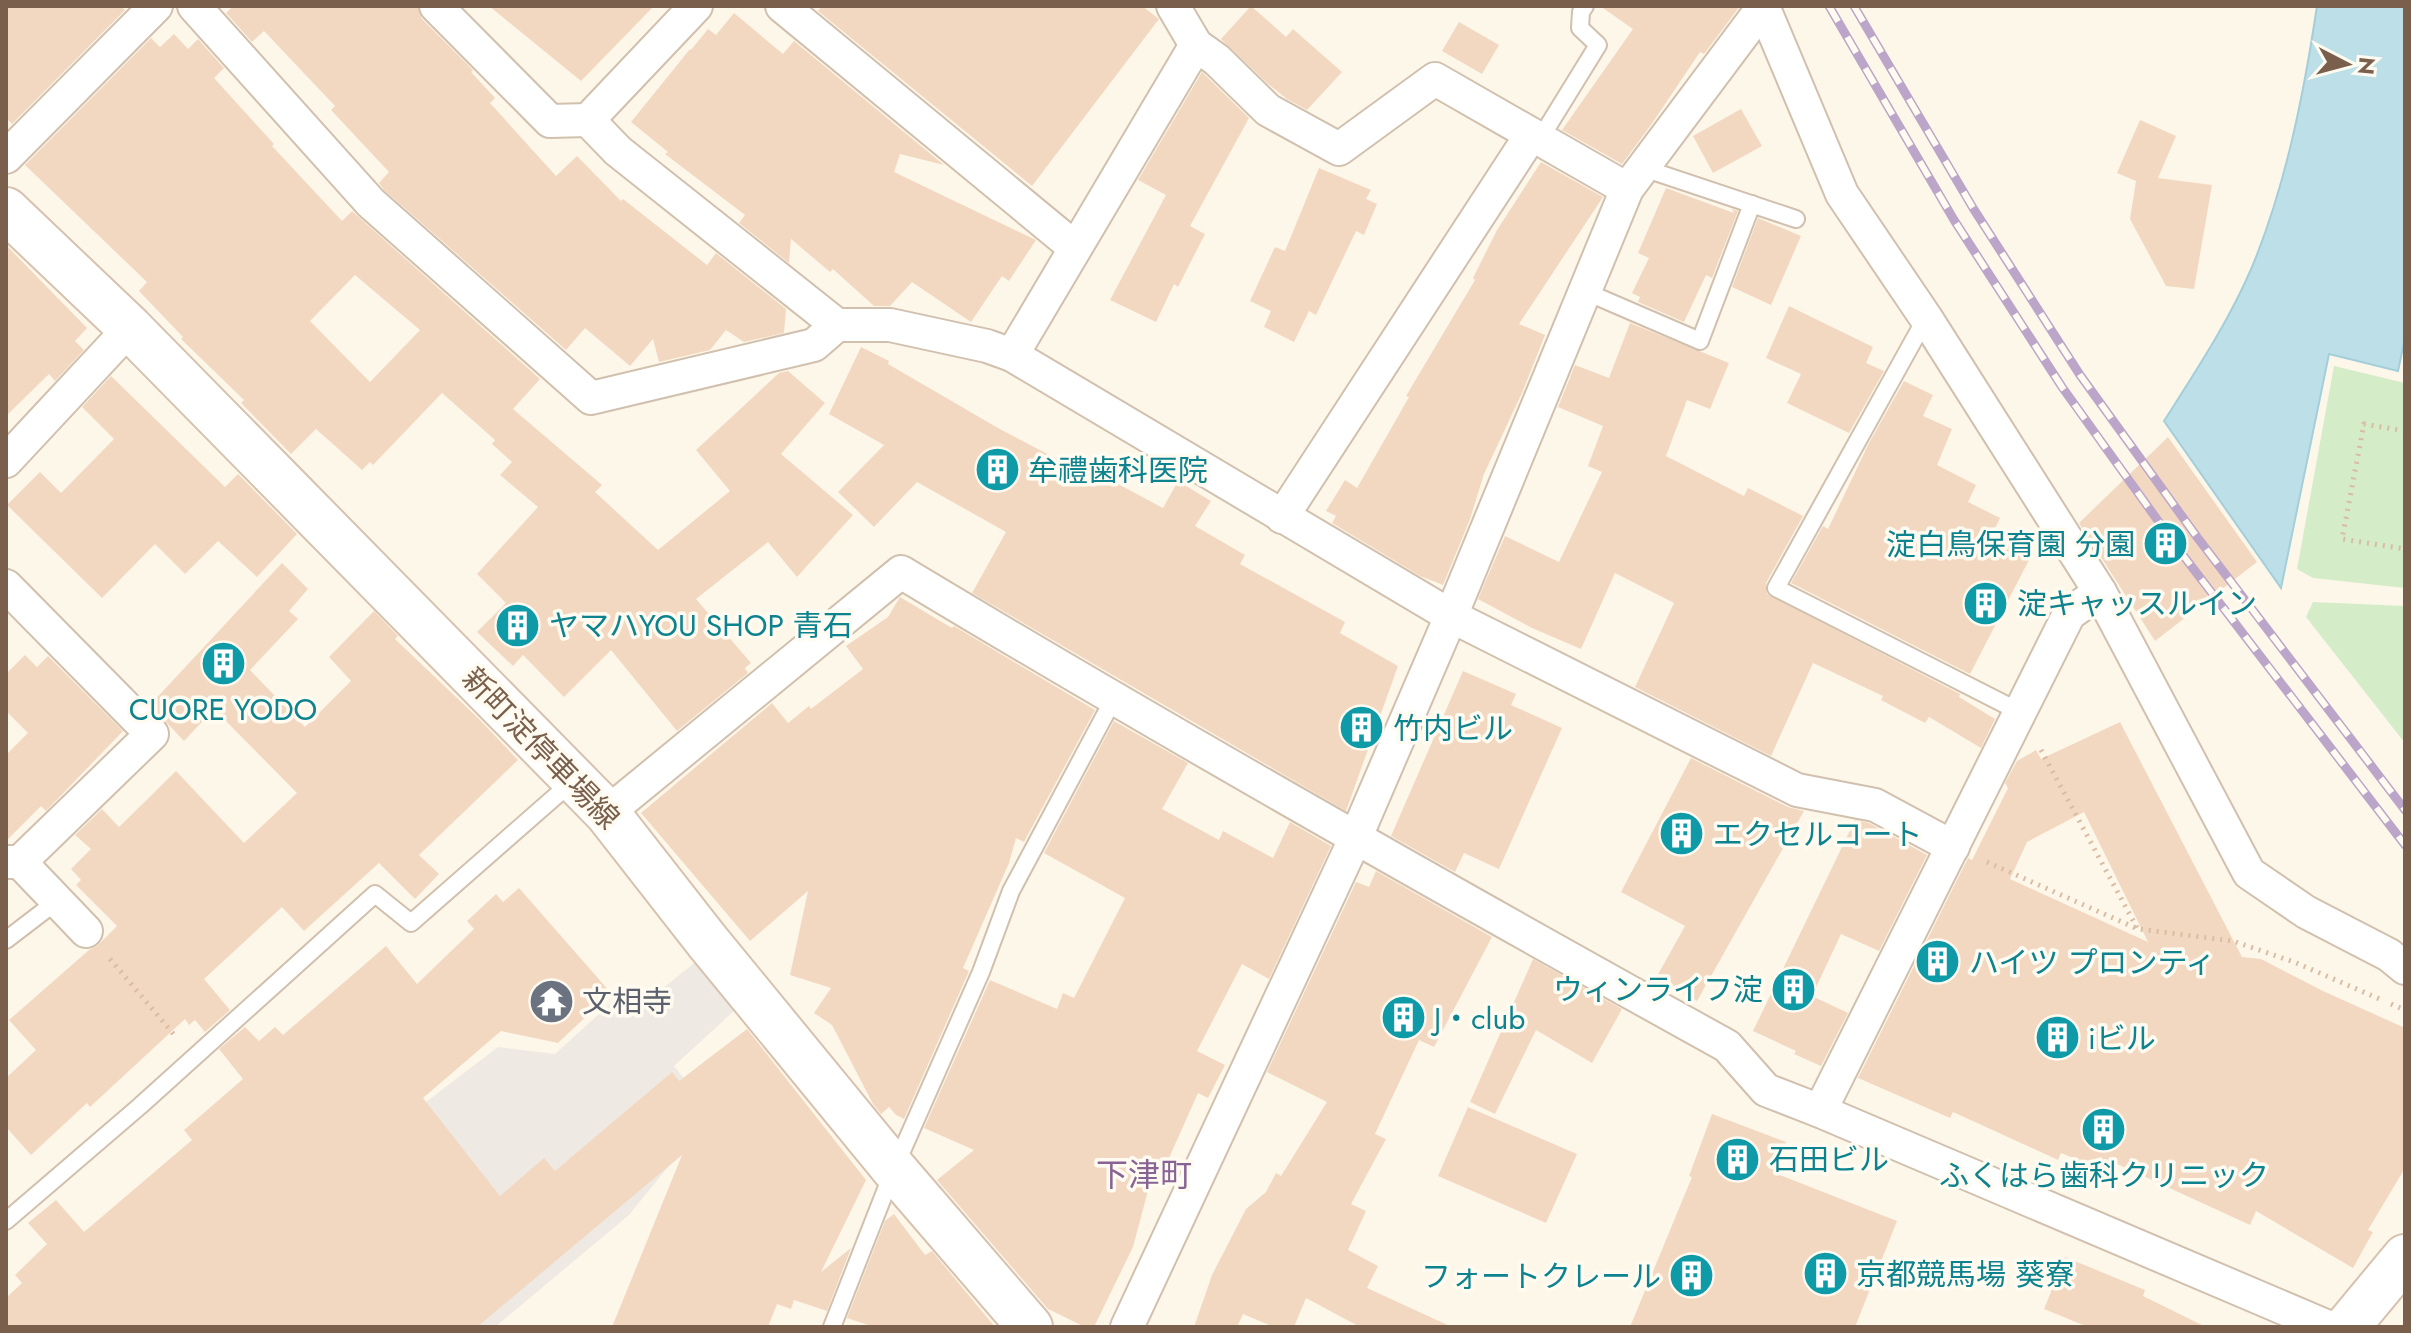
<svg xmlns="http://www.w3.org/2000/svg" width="2411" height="1333" viewBox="0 0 2411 1333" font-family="Jost,'Noto Sans JP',sans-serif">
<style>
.industrial{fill:#efe9e3}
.green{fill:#d4ecc7}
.water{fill:#bddfe8;stroke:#a3ceda;stroke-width:2}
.building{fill:#f3d8c1;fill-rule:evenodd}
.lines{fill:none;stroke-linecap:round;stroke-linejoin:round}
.service-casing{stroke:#d1c0ae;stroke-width:20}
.minor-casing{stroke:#d1c0ae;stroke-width:36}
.secondary-casing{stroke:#d6c2ae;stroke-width:48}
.path{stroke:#d9bca3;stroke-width:5;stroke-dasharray:2 6;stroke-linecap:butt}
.service{stroke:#fff;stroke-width:16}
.minor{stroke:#fff;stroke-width:32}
.secondary{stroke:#fff;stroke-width:44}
.rail-casing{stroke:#bba6c9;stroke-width:9}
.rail{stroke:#fffbf1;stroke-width:6;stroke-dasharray:18;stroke-linecap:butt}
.labels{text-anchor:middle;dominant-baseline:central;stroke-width:7;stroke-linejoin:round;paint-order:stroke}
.culture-label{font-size:30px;fill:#0d838f;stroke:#fffbf1;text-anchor:start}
.street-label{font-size:30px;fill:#7a5f4c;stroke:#fffbf1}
.worship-label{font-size:30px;fill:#5b616d;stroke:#fffbf1;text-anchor:start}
.neighbourhood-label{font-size:32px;fill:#886495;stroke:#fffbf1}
</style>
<rect width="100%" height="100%" fill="#fdf7ea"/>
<polygon class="industrial" points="704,955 746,1000 674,1066 712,1113 629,1215 495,1327 136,1327 164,1302 498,1047 555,1054 620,995 636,1010"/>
<g class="green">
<polygon points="2334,366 2405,383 2405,588 2313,578 2297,569"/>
<polygon points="2313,602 2405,606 2405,743 2306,617"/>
</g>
<path class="water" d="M2317 6H2405V338L2398 371 2329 354 2281 588 2164 421C2196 371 2229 321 2252 267 2286 185 2304 93 2317 6Z"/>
<g class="building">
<polygon points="6,6 121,6 125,10 12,124 6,118"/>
<polygon points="233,6 418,6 422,19 473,70 471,72 495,98 490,103 556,176 577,156 621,201 623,199 707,265 716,253 786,309 784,333 744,342 726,330 710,350 659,362 653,339 630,366 585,328 566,350 384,190 379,183 389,172 331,110 335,106 264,31 252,42 226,13"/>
<polygon points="489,6 654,6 581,81"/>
<polygon points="822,6 1142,6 1159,19 1032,186 818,11"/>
<polygon points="1251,6 1286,37 1293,29 1342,72 1307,110 1287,99 1267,83 1221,39"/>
<polygon points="1600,6 1740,6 1704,54 1700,52 1653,122 1622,164 1562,130 1633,29"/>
<polygon points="734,13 783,54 794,41 944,165 900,154 894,172 1036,240 1009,281 1002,276 971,322 912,282 890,306 874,306 833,269 830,272 791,239 789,263 739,223 745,215 665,154 668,152 631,122 690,49 691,50 708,29 716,35"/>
<polygon points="1459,22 1499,45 1482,74 1442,51"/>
<path d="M174 34 188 49 198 39 224 68 214 78 274 144 272 146 342 221 352 211 540 379 513 409 602 485 595 492 658 550 730 491 696 450 779 373 788 371 825 403 781 454 853 515 797 577 768 542 696 599 751 663 745 668 748 673 677 731 611 650 564 697 523 655 513 666 477 632 506 603 477 574 538 507 500 475 512 462 492 444 495 440 442 393 373 465 370 462 362 470 316 429 291 454 241 403 244 400 181 339 183 337 139 291 147 282 25 165 151 38 160 47ZM355 275 420 330 370 382 310 321Z"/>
<polygon points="1202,72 1249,118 1190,226 1205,234 1178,287 1174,284 1156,322 1110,300 1166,195 1138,180"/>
<polygon points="1741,109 1762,146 1713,173 1693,136"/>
<polygon points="2140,120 2176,136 2158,178 2212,185 2194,289 2166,286 2130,219 2136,181 2117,173"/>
<polygon points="1541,162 1603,197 1519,324 1545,335 1522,393 1484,474 1470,519 1443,585 1420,576 1332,523 1336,516 1326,511 1345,480 1357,488 1409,397 1406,396 1475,280 1473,278 1497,230"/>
<polygon points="1319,168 1371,190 1366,199 1377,204 1364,235 1356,231 1316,315 1309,311 1294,342 1264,327 1271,311 1250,301 1275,247 1285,251"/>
<polygon points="1666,188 1734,213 1732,209 1738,211 1712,278 1706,275 1684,322 1638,302 1640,297 1632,293 1649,258 1638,253"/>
<polygon points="1758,218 1801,236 1771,305 1732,287"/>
<polygon points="6,245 87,328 75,341 84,350 55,381 49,374 6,416"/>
<polygon points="1789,306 1873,347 1866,363 1884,371 1849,433 1787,403 1801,374 1766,358"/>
<polygon points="1630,323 1729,363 1710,409 1687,400 1666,456 1744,496 1748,488 1803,516 1766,583 1767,594 1960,694 1959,697 1995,719 1981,748 1929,717 1925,723 1881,700 1883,696 1813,663 1771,756 1635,687 1674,603 1615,573 1581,649 1532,628 1478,599 1505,536 1559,562 1602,472 1588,466 1603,426 1558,407 1575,365 1609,378"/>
<polygon points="861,347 889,361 888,364 998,428 1070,466 1073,460 1163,508 1178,481 1211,501 1195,526 1245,555 1240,564 1345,622 1340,633 1398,666 1346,811 972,593 1006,532 917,482 874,527 838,492 884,445 829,414"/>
<polygon points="111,376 225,487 238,474 297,534 257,577 218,541 185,574 155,544 102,598 7,505 40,472 61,493 114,439 82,407"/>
<polygon points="1904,381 1933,395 1923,416 1952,429 1937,465 1976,485 1968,502 2000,518 1991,537 2030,558 1970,674 1791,583 1823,526 1828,529 1869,443"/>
<polygon points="2168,437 2257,562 2155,641 2079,523"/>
<polygon points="282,563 308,589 289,611 298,619 250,670 305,727 351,681 329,657 374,611 398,636 395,639 478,718 518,760 419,855 439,874 415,899 379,863 304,931 282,907 204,979 230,1010 205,1032 195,1020 189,1025 185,1019 90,1107 87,1103 31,1155 6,1127 6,1078 36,1050 9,1020 89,950 98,945 117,926 76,885 81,880 71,869 91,849 75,835 102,809 119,827 176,771 244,843 297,793 214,709 184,741 150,705"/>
<polygon points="900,597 952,628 954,626 1095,710 1024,842 1016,838 1009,863 963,968 969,971 904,1119 896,1115 889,1107 881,1114 873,1104 832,1025 814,1013 831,988 790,975 808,891 750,941 641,813 772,703 788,723 809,706 811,709 863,669 846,646 888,617"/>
<polygon points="25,655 37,667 48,656 123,731 46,811 41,806 6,841 6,755 28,733 6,711 6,674"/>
<polygon points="1463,671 1516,694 1511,705 1562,728 1499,869 1464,853 1455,872 1391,836"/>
<polygon points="1114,721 1188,763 1162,809 1219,840 1223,831 1273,858 1290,822 1331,846 1269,979 1242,964 1197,1051 1225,1065 1208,1098 1198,1093 1161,1176 1153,1172 1133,1247 1094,1327 1085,1327 1048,1309 937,1180 974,1150 924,1128 990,980 1057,1009 1063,993 1074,998 1125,898 1044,853"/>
<path d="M2120 722 2242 957 2261 959 2323 991 2405 1028V1168L2368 1230 2373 1232 2353 1268 2256 1211 2250 1225 2115 1163 2111 1173 2061 1153 2058 1160 1953 1112 1950 1118 1858 1078 1968 858 1972 860 2008 788 2005 783 2017 761 2036 750 2041 759ZM2084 812 2148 942 2010 879 2027 842Z"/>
<polygon points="1691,758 1788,807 1804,811 1697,1001 1656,978 1685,926 1621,892"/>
<polygon points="1855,820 1869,823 1927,855 1879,951 1841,934 1812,996 1848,1013 1821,1066 1794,1054 1796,1051 1753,1031"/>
<polygon points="1376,871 1492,937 1434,1047 1419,1040 1375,1134 1386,1139 1351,1204 1366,1211 1348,1250 1378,1266 1367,1288 1452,1327 1360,1327 1306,1298 1294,1327 1274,1327 1243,1314 1237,1327 1194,1327 1212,1275 1246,1209 1266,1192 1276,1173 1281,1176 1327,1102 1267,1072 1356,882 1369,887"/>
<polygon points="519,888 611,993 558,1043 501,1031 423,1098 500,1196 544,1158 555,1171 672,1072 679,1081 747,1029 866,1180 821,1272 851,1248 827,1311 794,1300 791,1309 777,1304 768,1327 612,1327 682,1155 477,1327 6,1327 6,1298 22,1283 15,1275 47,1244 28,1223 56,1200 84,1232 192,1140 184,1130 243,1079 219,1049 245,1027 259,1041 275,1027 283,1035 386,946 417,984 474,929 467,921 496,894 503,902"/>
<polygon points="1533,959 1622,1009 1592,1063 1536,1030 1495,1114 1470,1102"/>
<polygon points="1468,1107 1577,1154 1546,1223 1438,1176"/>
<polygon points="1712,1114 1786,1142 1775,1173 1897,1221 1855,1327 1630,1327 1692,1177 1689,1176"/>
<polygon points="894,1214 925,1255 932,1251 995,1327 874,1327 847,1318 885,1221"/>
<polygon points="2065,1257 2145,1290 2143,1296 2206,1327 2088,1327 2044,1309"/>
</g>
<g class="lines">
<defs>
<g id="service">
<polyline points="1540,139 1598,45 1580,28 1581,12 1585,6"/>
<polyline points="1643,168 1796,219"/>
<polyline points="1584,291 1700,341 1752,204"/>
<polyline points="1926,318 1776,588 2020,712"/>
<polyline points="6,940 57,901"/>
<polyline points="6,1221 140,1106 375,894 411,923 573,781"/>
<polyline points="832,1327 894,1169 981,972 1011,891 1113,700"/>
</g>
<g id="minor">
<polyline points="194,6 371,203 591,398 814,345 837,325"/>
<polyline points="436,6 550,121 588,120 696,6"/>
<polyline points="782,6 1074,247"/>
<polyline points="1173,6 1196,45 1217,60 1268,110 1339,149 1435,79 1627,189"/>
<polyline points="1763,6 1842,194 1926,318 2100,592 2249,873 2306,912 2389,955 2405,968"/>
<polyline points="588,120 618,151 837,325 890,325 987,346 1012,355 1451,616 1797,790 1875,805 1953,847"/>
<polyline points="6,157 156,6"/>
<polyline points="1012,355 1196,45"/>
<polyline points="6,461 130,328"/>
<polyline points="1282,517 1531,135"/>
<polyline points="6,586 152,734 20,862 6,862"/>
<path d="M607 813 901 572C1173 736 1449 892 1727 1046L1766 1090 1820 1111 2328 1327"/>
<polyline points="20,862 86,931"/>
<polyline points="1820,1111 2069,614 2100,592"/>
<polyline points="1127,1327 1355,839 1451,616 1627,189 1764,6"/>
</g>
<g id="secondary">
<polyline points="6,210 130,328 607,813 707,941 894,1169 1030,1327"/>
<polyline points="2347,1327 2405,1257"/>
</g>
</defs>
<use href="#service" class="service-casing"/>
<use href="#minor" class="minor-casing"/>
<use href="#secondary" class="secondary-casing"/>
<g class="path">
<polyline points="2405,431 2364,424 2342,539 2405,549"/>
<polyline points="2041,750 2137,928"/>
<polyline points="1987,862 2138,929 2233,941 2294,962 2382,1000"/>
<polyline points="110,959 176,1037"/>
<polyline points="2391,1004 2405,1010"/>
</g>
<use href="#service" class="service"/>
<use href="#minor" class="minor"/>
<use href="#secondary" class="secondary"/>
<defs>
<g id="rail">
<polyline points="1829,6 1954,220 2062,387 2179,550 2405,845"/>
<polyline points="1854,6 1973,208 2080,375 2197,537 2405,810"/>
</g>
</defs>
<use href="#rail" class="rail-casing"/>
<use href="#rail" class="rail"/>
</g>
<defs>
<symbol id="building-disc" viewBox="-11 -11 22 22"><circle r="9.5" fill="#0f9aa8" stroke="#fffbf1"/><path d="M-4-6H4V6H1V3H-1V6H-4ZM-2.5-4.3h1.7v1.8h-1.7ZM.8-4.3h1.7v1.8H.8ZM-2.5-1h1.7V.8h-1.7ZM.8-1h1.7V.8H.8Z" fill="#fff"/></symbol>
<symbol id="temple-disc" viewBox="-11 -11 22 22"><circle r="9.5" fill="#6b7280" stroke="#fffbf1"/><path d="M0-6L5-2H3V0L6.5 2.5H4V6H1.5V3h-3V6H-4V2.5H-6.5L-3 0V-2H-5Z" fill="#fff"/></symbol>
</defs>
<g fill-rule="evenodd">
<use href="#building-disc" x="972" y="444" width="51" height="51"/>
<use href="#building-disc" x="2140" y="518" width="51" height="51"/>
<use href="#building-disc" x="1960" y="578" width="51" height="51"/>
<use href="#building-disc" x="492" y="600" width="51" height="51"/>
<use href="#building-disc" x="198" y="638" width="51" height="51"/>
<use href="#building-disc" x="1336" y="702" width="51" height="51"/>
<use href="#building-disc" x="1656" y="808" width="51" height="51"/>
<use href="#building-disc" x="1912" y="936" width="51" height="51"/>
<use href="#building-disc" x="1768" y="964" width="51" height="51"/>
<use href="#temple-disc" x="526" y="976" width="51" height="51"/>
<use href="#building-disc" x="1378" y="992" width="51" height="51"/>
<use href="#building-disc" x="2032" y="1012" width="51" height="51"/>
<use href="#building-disc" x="2078" y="1104" width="51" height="51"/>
<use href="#building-disc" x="1712" y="1134" width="51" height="51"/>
<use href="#building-disc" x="1800" y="1248" width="51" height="51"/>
<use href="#building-disc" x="1666" y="1250" width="51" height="51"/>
</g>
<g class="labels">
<g class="culture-label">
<text x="1028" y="470">牟禮歯科医院</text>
<text x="2135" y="544" text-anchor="end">淀白鳥保育園 分園</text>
<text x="2017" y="603">淀キャッスルイン</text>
<text x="549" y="625">ヤマハYOU SHOP 青石</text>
<text x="223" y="709" text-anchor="middle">CUORE YODO</text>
<text x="1393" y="728">竹内ビル</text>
<text x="1713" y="834">エクセルコート</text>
<text x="1969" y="962">ハイツ プロンティ</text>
<text x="1763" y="989" text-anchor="end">ウィンライフ淀</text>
<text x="1434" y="1018">J・club</text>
<text x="2088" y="1038">iビル</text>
<text x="1769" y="1159">石田ビル</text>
<text x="2104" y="1175" text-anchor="middle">ふくはら歯科クリニック</text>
<text x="1856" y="1274">京都競馬場 葵寮</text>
<text x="1661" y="1276" text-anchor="end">フォートクレール</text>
</g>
<g class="street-label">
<text transform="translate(541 748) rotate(46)">新町淀停車場線</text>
</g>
<g class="worship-label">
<text x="582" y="1001">文相寺</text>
</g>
<g class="neighbourhood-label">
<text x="1144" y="1175">下津町</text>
</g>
</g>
<rect width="2411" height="1333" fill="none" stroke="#7a5f4c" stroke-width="16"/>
<g transform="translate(2347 64) rotate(96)" stroke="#fffbf1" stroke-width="6" paint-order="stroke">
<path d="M0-6L14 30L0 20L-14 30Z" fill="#7a5f4c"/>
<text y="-12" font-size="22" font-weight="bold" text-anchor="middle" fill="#7a5f4c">N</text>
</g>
</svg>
